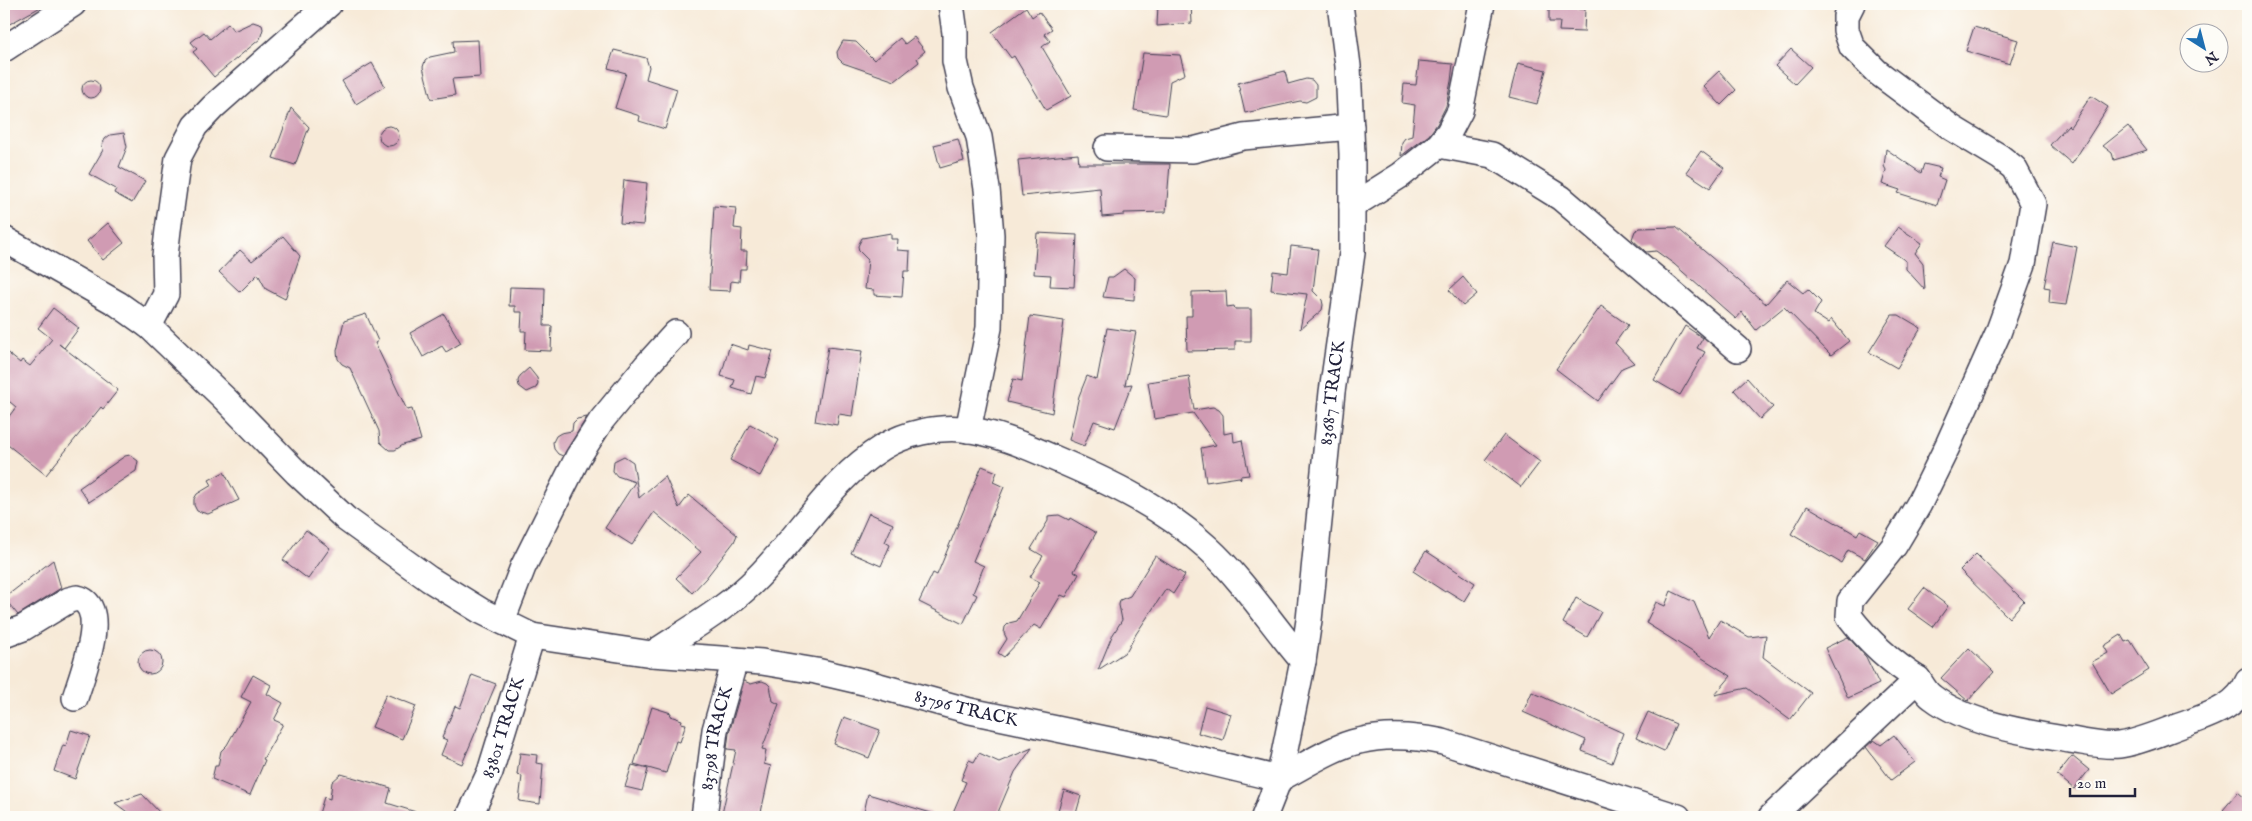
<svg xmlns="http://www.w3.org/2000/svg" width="2252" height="821" viewBox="0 0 2252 821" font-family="'IM FELL English',serif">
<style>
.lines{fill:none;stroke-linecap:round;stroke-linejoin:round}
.stream{stroke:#65c4e3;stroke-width:6}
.building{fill:#d09bb3}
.minor-casing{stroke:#424053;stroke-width:28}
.minor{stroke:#fff;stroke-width:25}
.labels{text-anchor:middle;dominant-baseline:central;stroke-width:4.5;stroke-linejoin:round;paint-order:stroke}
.street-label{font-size:18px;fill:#22223b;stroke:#fdfcf7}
</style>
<rect width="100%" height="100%" fill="#fdfcf7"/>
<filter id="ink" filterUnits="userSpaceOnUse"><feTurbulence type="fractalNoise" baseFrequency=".02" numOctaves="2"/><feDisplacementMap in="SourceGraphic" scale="10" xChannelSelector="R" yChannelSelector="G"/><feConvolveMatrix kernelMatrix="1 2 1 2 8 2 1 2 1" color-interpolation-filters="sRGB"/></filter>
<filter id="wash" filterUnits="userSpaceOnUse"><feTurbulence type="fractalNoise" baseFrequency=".0096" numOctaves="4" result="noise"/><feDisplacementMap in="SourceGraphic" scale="20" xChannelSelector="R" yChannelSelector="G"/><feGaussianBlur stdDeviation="1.12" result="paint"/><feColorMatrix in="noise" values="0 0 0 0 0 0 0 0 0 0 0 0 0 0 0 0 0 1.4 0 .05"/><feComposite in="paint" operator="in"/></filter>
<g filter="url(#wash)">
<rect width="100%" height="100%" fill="#f7ead8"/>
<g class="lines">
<polyline class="stream" points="2241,387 2248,373"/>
</g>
<g id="blocks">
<g class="building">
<polygon points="4,4 46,4 4,27"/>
<polygon points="1158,4 1191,4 1192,23 1157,26"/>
<polygon points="1549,4 1578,4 1578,9 1585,9 1584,32 1559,31 1560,22 1549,22"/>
<polygon points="1026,7 1032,17 1039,12 1052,29 1044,34 1050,41 1042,47 1071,96 1046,110 1014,56 1011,58 992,32"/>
<polygon points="253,22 262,25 263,29 260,39 214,77 193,52 197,49 191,42 204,32 210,39 228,24 234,31"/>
<polygon points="1974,27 2018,40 2010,64 1966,51"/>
<polygon points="914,37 925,51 917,58 919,62 895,81 843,63 838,58 837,52 843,41 856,42 874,60 900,38 905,44"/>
<polygon points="478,40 480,77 452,79 455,95 431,99 423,67 425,61 430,57 454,52 453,41"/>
<polygon points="1791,49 1811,67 1795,84 1775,66"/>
<polygon points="614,50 646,58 649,67 646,79 677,89 665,129 639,121 640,116 615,108 626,73 608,68"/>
<polygon points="1143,53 1180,55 1185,74 1170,81 1166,115 1134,110"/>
<polygon points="1419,61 1453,64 1451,81 1446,106 1437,124 1429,135 1401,156 1402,142 1405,138 1412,136 1415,105 1402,103 1404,84 1416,85"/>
<polygon points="372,63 385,86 356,104 342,81"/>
<polygon points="1518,63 1546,70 1537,104 1509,97"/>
<polygon points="1285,71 1288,84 1306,79 1312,80 1316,85 1316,97 1306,102 1300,101 1245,113 1238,83"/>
<polygon points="1719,71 1736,90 1721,105 1703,86"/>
<circle cx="91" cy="89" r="9"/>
<polygon points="2091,96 2108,107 2072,164 2050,145 2068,125 2070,127"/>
<polygon points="291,108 309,127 295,165 273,158"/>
<circle cx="389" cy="136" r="10"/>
<polygon points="2128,126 2147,150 2114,160 2112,153 2103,146"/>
<polygon points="124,133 127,147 119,167 145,181 132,203 114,193 116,189 89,174 103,150 102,145 105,139 110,135"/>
<polygon points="958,139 964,161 940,168 934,145"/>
<polygon points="1886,149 1921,173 1924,164 1941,168 1938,177 1945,180 1937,205 1898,193 1900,190 1882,184 1886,170 1884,166"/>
<polygon points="1701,151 1724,168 1710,188 1686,172"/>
<polygon points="1078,154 1079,164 1170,164 1166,212 1124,213 1124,215 1102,217 1100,188 1022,196 1018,160"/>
<polygon points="624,180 647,183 643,225 620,223"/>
<polygon points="714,206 736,208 734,228 742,229 741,251 747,251 746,269 740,269 739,282 731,281 730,291 709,290"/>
<polygon points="108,223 124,243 103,260 87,241"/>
<polygon points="1676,227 1766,304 1787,280 1803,293 1808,289 1821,302 1814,314 1828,323 1831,319 1849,341 1831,355 1784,307 1756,330 1742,312 1736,319 1674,264 1656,251 1646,252 1632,239 1635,231 1640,228"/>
<polygon points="1898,227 1922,243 1915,253 1923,263 1925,290 1906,269 1906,261 1884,246"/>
<polygon points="891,233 891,239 898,239 897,250 910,251 909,271 904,271 902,297 874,295 874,290 865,289 868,260 859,251 858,246 862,238"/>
<polygon points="1037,233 1077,235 1074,287 1050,286 1051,275 1034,274"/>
<polygon points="283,236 300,256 285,299 266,289 258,274 240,292 219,272 240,250 252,261"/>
<polygon points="2053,242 2077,247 2066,305 2049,303 2050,288 2044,287"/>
<polygon points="1291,246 1318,249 1313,291 1322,300 1323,305 1322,310 1300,329 1307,294 1271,290 1273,271 1288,273"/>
<polygon points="1124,269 1135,278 1134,300 1103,297 1108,277 1113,277"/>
<polygon points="1463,277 1477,294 1463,306 1449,290"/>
<polygon points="510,287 545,288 544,326 552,326 551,351 525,350 526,331 521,331 522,312 515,312 515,306 509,306"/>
<polygon points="1226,291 1227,307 1234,306 1235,309 1251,309 1251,341 1235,341 1235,350 1187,351 1186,316 1192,316 1192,292"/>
<polygon points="1601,306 1628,325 1615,343 1634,363 1622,368 1598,401 1556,369"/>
<polygon points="53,308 79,328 64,348 59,344 118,390 103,409 101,407 46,475 4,442 4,423 16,407 4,397 4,350 20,363 22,360 30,366 52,339 38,328"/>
<polygon points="366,314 378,341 375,343 407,410 412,409 421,440 403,445 395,450 389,450 380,442 379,431 350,368 342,364 338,359 337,351 344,321"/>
<polygon points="444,314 461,343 446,352 442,346 423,357 410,333"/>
<polygon points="1892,315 1899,315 1921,328 1897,368 1869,352"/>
<polygon points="1030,316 1064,321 1052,413 1007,402 1013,379 1022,381"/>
<polygon points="1685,326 1703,338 1697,348 1705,352 1680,395 1654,380"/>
<polygon points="1107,328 1136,332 1125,385 1132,384 1115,428 1094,421 1084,446 1069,440 1079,396 1087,376 1097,380"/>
<polygon points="730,344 748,350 749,345 773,351 765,378 756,376 751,394 732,388 735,380 721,376"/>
<polygon points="828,347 862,351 852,416 839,414 837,425 815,421"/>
<polygon points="529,368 537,378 538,383 536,388 527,392 519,386 518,381 520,376"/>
<polygon points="1189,376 1194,410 1213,407 1219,410 1223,415 1224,434 1233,432 1234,442 1242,440 1249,475 1240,476 1241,479 1239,477 1206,482 1201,448 1216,445 1193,413 1154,419 1148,382"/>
<polygon points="1747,378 1773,407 1760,419 1734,390"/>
<polygon points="587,417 563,456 558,454 554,449 553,442 556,436 561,433 572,431 573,423 577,419"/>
<polygon points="750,424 779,440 760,476 730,460"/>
<polygon points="1504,435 1540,462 1521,487 1485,460"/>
<polygon points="130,455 138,461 136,471 89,502 79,488 125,456"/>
<polygon points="624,456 633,462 639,498 665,476 679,508 689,495 737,535 734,542 706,578 692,593 676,578 701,552 654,512 632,545 605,528 635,482 617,476 613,471 614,461"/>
<polygon points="982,466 997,472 993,482 1004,487 973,561 984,566 973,593 977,595 963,624 919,602 933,573 937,575"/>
<polygon points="224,472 239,500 208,514 197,511 194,505 194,499 197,494 212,485 209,480"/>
<polygon points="1807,506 1857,535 1860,530 1878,540 1865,559 1848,550 1841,563 1791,534"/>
<polygon points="869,513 893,524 885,542 890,545 881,566 851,553"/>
<polygon points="1059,515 1069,520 1070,518 1096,533 1074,571 1079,574 1066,597 1061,595 1041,629 1034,625 1004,657 998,653 1007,639 1004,633 1005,627 1009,623 1017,621 1040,582 1030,577 1043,556 1031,549 1048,521 1048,516"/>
<polygon points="306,530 330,548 308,579 283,560"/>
<polygon points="1426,551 1475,583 1464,601 1446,590 1445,592 1413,571"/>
<polygon points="1976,554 2024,601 2009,618 1960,570"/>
<polygon points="1155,556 1185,575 1173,594 1166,589 1136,634 1127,651 1098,670 1112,636 1122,620 1119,605 1120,600 1130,596"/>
<polygon points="53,560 61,588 18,615 4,598"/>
<polygon points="1924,588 1948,606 1933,627 1908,609"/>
<polygon points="1671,591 1694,602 1709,637 1720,620 1749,637 1766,635 1763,657 1811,693 1790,720 1747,688 1715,695 1731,676 1646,623 1656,602 1665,606"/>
<polygon points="1576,598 1601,612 1587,637 1563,623"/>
<polygon points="2121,635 2125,642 2130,640 2149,670 2111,694 2092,662 2108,653 2104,646"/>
<polygon points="1848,637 1866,657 1879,684 1848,698 1825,648"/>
<polygon points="1969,648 1994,672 1968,701 1941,678"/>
<circle cx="150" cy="662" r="12"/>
<polygon points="253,675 271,685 267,694 283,703 274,720 283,724 263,759 265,760 250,795 212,779 215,766 218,766 221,751 227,745 251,702 241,697"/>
<polygon points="472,675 496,684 462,764 441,755 447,740 442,738 455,706 460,708"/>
<polygon points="744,681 751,684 762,681 767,683 770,686 773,701 779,704 762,749 766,750 764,764 771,766 760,817 722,814 736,750 727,749 729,733"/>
<polygon points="1532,692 1623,733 1612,763 1582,751 1586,740 1523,712"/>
<polygon points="386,694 416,706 402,739 372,727"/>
<polygon points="1205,706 1231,714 1223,740 1198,733"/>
<polygon points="652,707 671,713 670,716 682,720 681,723 686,724 680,742 676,741 666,773 634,764"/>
<polygon points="1648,712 1676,724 1664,751 1636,738"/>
<polygon points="844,717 880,730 869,758 834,744"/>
<polygon points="71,730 90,736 75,779 54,771 63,745 66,746"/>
<polygon points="1894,735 1915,762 1891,780 1866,747 1874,740 1881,745"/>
<polygon points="1032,748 1015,772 996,817 951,817 966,782 961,780 969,760 974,762 979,753 999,762"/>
<polygon points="520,753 537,755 536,763 543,764 540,804 519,801 522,776 517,775"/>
<polygon points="2072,756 2089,770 2074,789 2057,775"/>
<polygon points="632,765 648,769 642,791 625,787"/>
<polygon points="341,774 391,788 387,803 419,813 418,817 318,817 324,797 330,799 332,782"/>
<polygon points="1064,790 1081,796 1075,817 1057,814"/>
<polygon points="2238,792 2248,801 2248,817 2231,817 2223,810"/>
<polygon points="142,794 160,813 134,817 115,803"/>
<polygon points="868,794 931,813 931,817 863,817"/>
</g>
</g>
</g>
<g filter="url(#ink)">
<use href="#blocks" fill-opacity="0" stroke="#424053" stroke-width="1"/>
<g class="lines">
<defs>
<g id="minor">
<polyline points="951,4 955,33 955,61 961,88 979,137 987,189 991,235 989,328 968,430"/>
<polyline points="4,49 73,4"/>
<polyline points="1439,145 1492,155 1561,198 1738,349"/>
<polyline points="1107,148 1193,150 1243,137 1351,127"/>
<polyline points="1352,206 1401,175 1439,145 1449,132 1460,111 1482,4"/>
<path d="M4 239 118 304 149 326 225 399 297 473 346 519 429 579 481 611 532 636 652 654C688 630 728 608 758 577 801 534 831 479 883 447 906 433 936 427 962 429 995 432 1026 446 1056 459 1110 482 1164 508 1208 548 1244 581 1271 624 1303 661"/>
<polyline points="149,326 166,294 165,256 168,230 178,158 195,126 213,107 329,4"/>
<polyline points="502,621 523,567 578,457 601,421 646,366 676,333"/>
<path d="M4 635 23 628 69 600 77 598C111 605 82 675 75 698"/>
<path id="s1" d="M652 654 762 662 816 671 868 683 970 711 1163 751 1279 779"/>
<path d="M1918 679C1922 685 1926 693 1932 697 1967 724 2027 733 2070 740 2085 742 2103 747 2119 745 2142 742 2166 730 2188 723 2212 714 2238 706 2248 681"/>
<path d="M1279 779C1301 768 1334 746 1359 741 1387 734 1414 736 1443 742L1678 817"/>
<path id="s2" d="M469 817 490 772 532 636"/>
<path id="s3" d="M704 817 715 730 735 660"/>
<path id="s4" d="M1264 817 1279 779 1303 661 1309 620 1332 392 1352 253V154L1348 66 1340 4"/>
<path d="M1771 817 1918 679C1891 662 1868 641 1849 616L1850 601 1894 546 1919 504 1947 447 1998 333 2023 264 2033 204 2014 168 2000 157 1952 128 1877 72 1852 47 1846 30V16L1852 4"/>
</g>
</defs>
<use href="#minor" class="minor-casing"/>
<use href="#minor" class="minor"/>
</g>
</g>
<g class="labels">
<g class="street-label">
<text stroke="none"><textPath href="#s4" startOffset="431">83687 TRACK</textPath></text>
<text stroke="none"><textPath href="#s1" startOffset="320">83796 TRACK</textPath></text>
<text stroke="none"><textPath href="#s2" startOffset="96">83801 TRACK</textPath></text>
<text stroke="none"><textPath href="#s3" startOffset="80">83798 TRACK</textPath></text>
</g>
</g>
<rect width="2252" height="821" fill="none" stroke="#fdfcf7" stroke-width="20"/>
<g transform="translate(2204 48) rotate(144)"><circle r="24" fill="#fdfcf7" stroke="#a5a5ac"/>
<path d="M0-4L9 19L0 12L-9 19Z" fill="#1f6fb2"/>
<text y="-8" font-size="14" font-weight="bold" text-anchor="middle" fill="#22223b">N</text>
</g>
<path d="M2070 788v8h65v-8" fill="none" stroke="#22223b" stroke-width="2.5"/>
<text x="2077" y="788" font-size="15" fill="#22223b" stroke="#fdfcf7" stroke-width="4" paint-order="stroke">20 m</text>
</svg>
